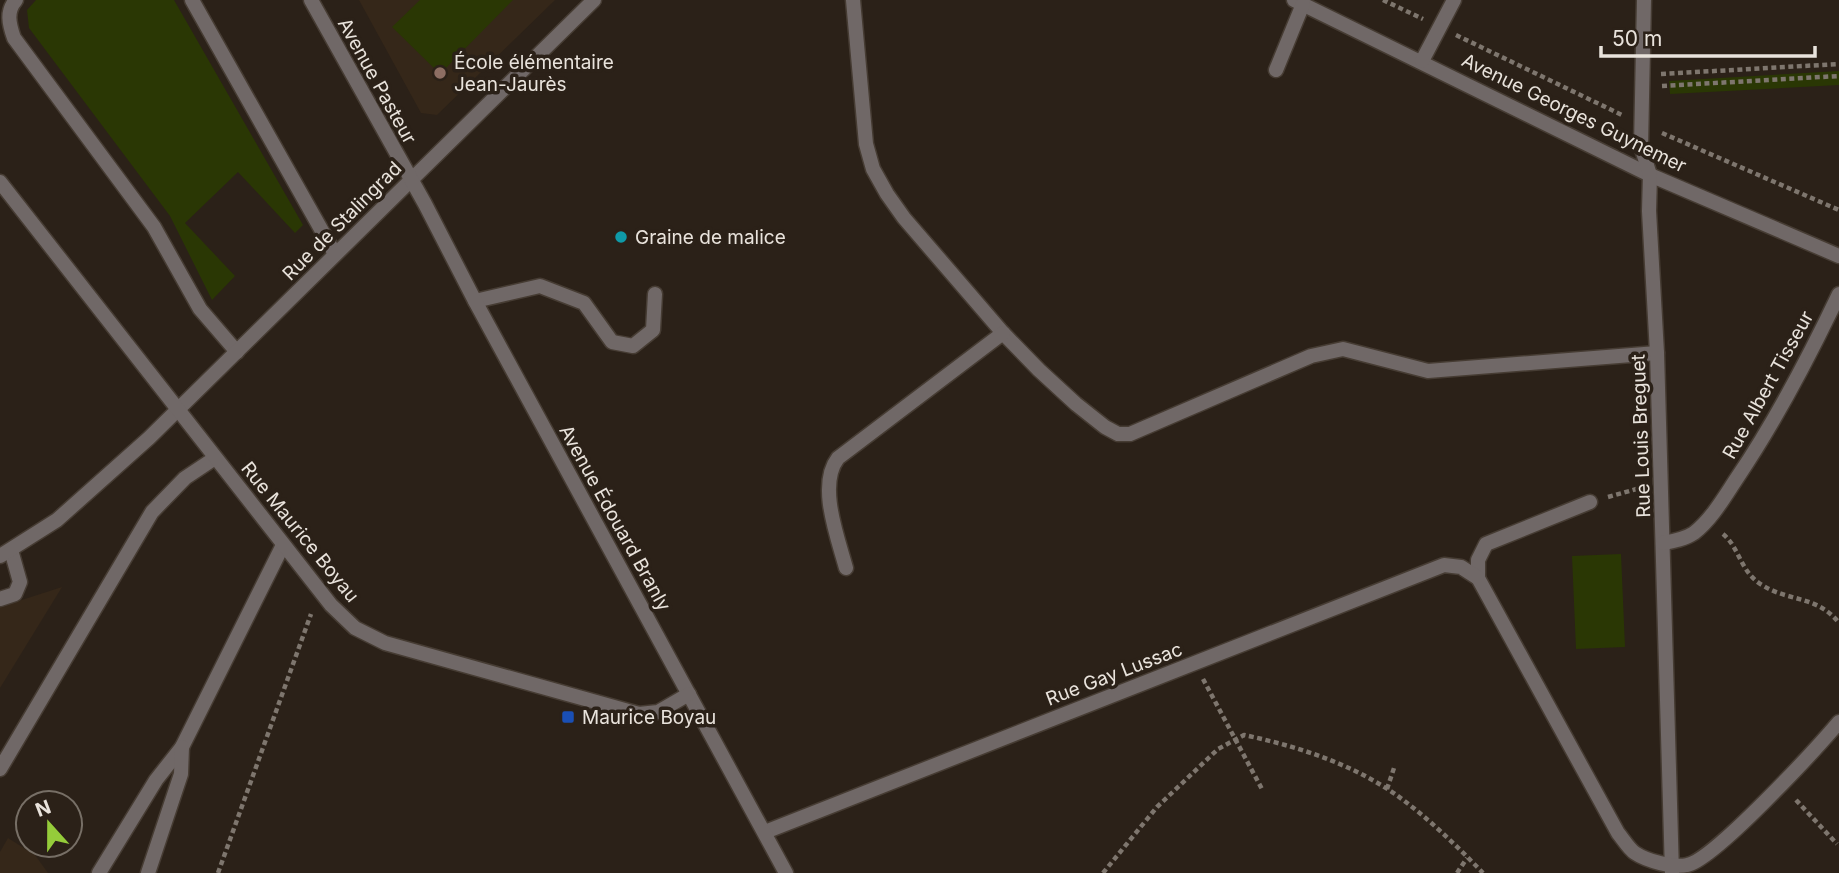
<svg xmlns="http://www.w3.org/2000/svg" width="1839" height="873" viewBox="0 0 1839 873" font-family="Inter,sans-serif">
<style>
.built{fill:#352719}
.green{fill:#2a3704}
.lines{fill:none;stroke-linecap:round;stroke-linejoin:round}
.service-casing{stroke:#463c33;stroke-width:17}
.minor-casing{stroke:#463c33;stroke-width:17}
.tertiary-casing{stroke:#463c33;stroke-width:17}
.path{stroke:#7e766e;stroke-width:4.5;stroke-dasharray:5 3.5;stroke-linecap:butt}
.service{stroke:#706867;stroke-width:14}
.minor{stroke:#706867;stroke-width:14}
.tertiary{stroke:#706867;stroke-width:14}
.education-dot{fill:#8d6e63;stroke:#2b2118;stroke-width:2.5}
.culture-dot{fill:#0f9aa8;stroke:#2b2118;stroke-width:2.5}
.transit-dot{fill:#1a4fb4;stroke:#2b2118;stroke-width:2.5}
.labels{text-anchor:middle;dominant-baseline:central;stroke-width:7;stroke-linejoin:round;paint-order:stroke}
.poi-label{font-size:19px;fill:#e9e3dc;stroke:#2b2118;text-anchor:start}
.street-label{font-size:19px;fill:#e9e3dc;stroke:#2b2118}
</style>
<rect width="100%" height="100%" fill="#2b2118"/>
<g class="built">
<polygon points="359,0 555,0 437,115 421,113"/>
<polygon points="62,587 0,688 0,607"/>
<polygon points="8,838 35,855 48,873 0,873 0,852"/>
</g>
<g class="green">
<polygon points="36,0 174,0 303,225 295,233 238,172 185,223 235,276 212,300 170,216 29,28 27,10"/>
<polygon points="420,0 513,0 440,74 392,27"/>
<polygon points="1839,71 1839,85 1670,94 1669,81"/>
<polygon points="1621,554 1625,647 1576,649 1572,556"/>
</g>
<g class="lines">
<defs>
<g id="service">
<path d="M16 0C6 11 9 24 14 38L154 227 200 309 237 352"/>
<polyline points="192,0 335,254"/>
<polyline points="475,301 540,286 584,303 612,342 633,346 653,330 655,294"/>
<polyline points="1478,578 1478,560 1486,544 1590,502"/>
<polyline points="0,599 15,594 20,582 11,550"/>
<polyline points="0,769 152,512 185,478 215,458"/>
<polyline points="99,873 156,780 182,747 283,545"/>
<polyline points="148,873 181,774 182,747"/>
</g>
<g id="minor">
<polyline points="853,0 866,144 873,169 887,194 904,218 1003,333 1039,370 1076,404 1105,427 1118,434 1130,434 1311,356 1343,349 1428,371 1657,353"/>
<polyline points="1294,0 1650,175 1839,256"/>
<polyline points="1644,0 1641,146 1650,175 1649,211 1657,353 1672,873"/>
<polyline points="1422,61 1454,0"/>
<polyline points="1276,70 1303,4"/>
<path d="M1663 543C1674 541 1685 539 1694 533 1712 519 1725 496 1737 478 1777 419 1809 357 1839 294"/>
<polyline points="0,556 57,520 149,438 594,0"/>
<path d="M846 568C838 538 817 485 838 458L1003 333"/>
<path d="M765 832 1444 565 1461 567 1478 578 1618 833C1623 839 1629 849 1635 853 1647 861 1673 868 1687 865 1713 861 1817 748 1839 722"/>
</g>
<g id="tertiary">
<polyline points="311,0 425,204 475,301 786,873"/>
<polyline points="0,182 331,605 355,628 385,643 639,714 658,712 689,694"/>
</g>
</defs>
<use href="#service" class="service-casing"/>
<use href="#minor" class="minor-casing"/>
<use href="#tertiary" class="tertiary-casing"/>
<g class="path">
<polyline points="1383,0 1423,19"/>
<polyline points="1456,35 1622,115"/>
<polyline points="1661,74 1839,64"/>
<polyline points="1662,86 1839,76"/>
<polyline points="1662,133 1839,210"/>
<polyline points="1608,497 1640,488"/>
<path d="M1723 534C1740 548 1740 572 1762 585 1789 602 1817 595 1839 623"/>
<polyline points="1203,679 1263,791"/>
<polyline points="1387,789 1394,768"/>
<polyline points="1796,800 1837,844"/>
<polyline points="218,873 311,614"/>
<path d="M1103 873 1157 807 1218 749 1244 735C1296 746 1350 763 1395 794 1426 816 1456 845 1483 873"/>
<polyline points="1457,873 1467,858"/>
</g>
<use href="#service" class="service"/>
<use href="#minor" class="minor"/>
<use href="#tertiary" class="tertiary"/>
</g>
<circle class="education-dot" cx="440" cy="73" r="7"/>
<circle class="culture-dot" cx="621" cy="237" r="7"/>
<rect class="transit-dot" x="561" y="710" width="14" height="14" rx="3.5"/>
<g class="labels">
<g class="poi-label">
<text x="454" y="62">École élémentaire<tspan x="454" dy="22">Jean-Jaurès</tspan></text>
<text x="635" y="237">Graine de malice</text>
<text x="582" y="717">Maurice Boyau</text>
</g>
<g class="street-label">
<text transform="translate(377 81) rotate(61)">Avenue Pasteur</text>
<text transform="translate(1574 113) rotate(26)">Avenue Georges Guynemer</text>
<text transform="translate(342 221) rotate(-45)">Rue de Stalingrad</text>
<text transform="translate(1768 385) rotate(-61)">Rue Albert Tisseur</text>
<text transform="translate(1641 436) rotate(-92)">Rue Louis Breguet</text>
<text transform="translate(615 518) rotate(61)">Avenue Édouard Branly</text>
<text transform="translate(300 532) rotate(51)">Rue Maurice Boyau</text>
<text transform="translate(1114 674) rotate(-21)">Rue Gay Lussac</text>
</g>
</g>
<g transform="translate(49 824) rotate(339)"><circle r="33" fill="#2b2118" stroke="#776f66" stroke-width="2"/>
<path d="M0-5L12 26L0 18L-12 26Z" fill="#95cc3a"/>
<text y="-10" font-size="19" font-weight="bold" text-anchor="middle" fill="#e9e3dc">N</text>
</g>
<path d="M1601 46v10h214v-10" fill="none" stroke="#e9e3dc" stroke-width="3.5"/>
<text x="1612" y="46" font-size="21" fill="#e9e3dc" stroke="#2b2118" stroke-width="5" paint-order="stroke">50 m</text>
</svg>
